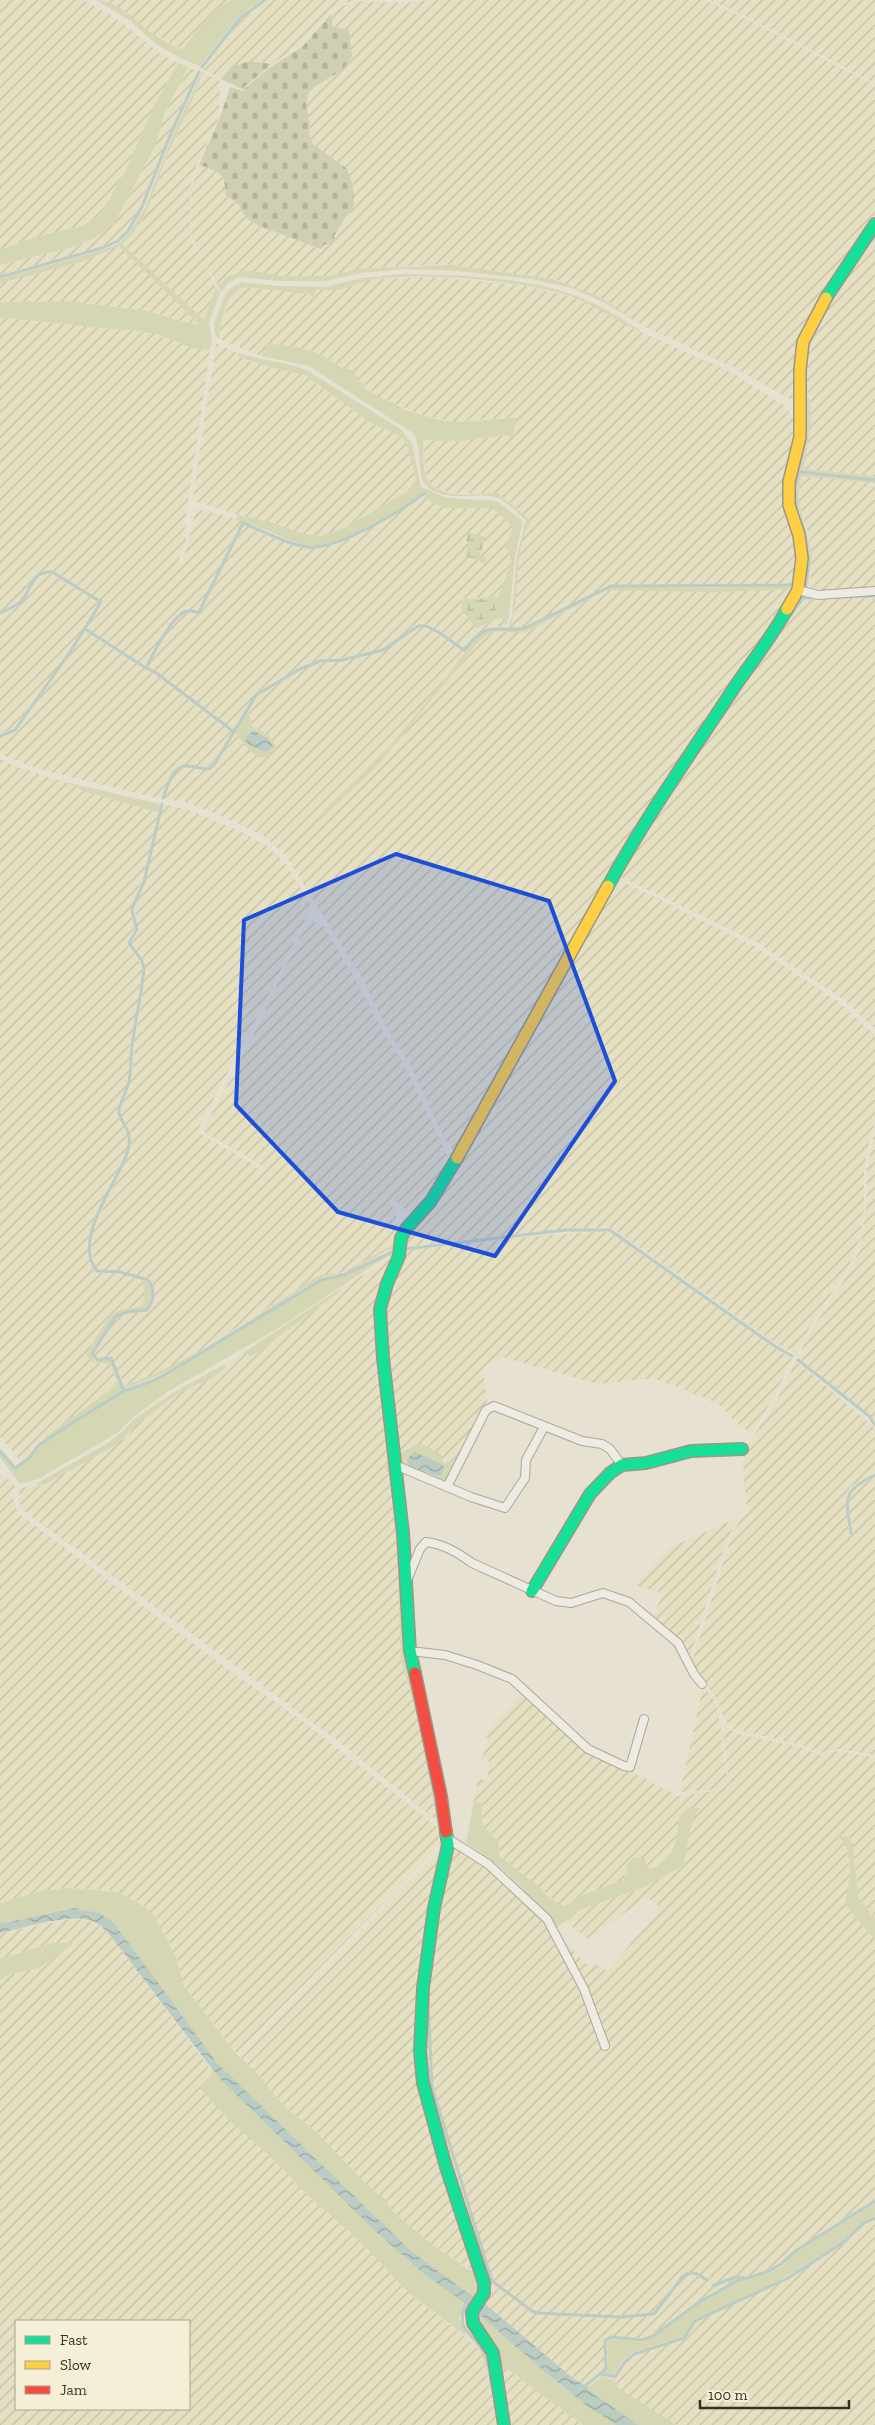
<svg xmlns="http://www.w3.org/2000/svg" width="875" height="2425" viewBox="0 0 875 2425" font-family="'Zilla Slab',serif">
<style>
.farmland{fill:url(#farmland-furrows);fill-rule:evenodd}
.grass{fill:#d4d6b4}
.wetland{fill:url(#wetland-marsh)}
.cemetery{fill:url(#cemetery-stones)}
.water{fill:url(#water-waves)}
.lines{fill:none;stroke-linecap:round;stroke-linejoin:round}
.stream{stroke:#bbccc3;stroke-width:3}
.street-casing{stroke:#aca699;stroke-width:10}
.fast-casing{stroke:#9b958a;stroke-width:14}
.slow-casing{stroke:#9b958a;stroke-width:14}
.jam-casing{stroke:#9b958a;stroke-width:14}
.street{stroke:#eeebe2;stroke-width:8}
.fast{stroke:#16e098;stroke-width:11}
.slow{stroke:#ffcf43;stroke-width:11}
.jam{stroke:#f24e42;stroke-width:11}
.marked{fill:#1d4ed8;fill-opacity:0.2;stroke:#1d4ed8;stroke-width:4;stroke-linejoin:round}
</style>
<defs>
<pattern id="farmland-furrows" width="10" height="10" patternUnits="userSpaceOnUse" patternTransform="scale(1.25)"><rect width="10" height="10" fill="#e5e0c2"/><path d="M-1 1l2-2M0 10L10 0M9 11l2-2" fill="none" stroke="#c5c0a6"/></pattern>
<pattern id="wetland-marsh" width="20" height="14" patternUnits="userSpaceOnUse" patternTransform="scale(1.25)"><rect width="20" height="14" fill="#d4d6b4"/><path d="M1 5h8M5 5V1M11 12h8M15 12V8" fill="none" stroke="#b7b89a"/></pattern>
<pattern id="cemetery-stones" width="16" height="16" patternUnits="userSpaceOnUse" patternTransform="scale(1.25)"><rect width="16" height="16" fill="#cfd0b3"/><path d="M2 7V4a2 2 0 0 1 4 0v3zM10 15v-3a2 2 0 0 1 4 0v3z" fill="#b3b39a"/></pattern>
<pattern id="water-waves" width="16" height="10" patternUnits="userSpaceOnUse" patternTransform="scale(1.25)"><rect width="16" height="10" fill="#bbccc3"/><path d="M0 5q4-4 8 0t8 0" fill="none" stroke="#99a69e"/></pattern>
</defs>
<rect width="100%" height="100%" fill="#e6e1d1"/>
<g class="farmland">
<polygon points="0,0 84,0 117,19 158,52 178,63 154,106 127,168 100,216 82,226 36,237 0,250"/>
<polygon points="104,0 231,0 216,10 200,27 182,50 152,33 127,14"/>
<polygon points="268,0 356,0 339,5 329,12 300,45 272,64 261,62 225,74 221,79 203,69 241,19"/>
<polygon points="429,0 704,0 740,16 875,85 875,220 801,341 796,403 733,367 645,327 602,298 552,279 442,264 356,269 331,276 281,276 252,271 221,281 218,286 191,235 191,190 199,165 220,173 226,182 225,194 240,206 257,225 321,249 324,245 329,244 350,214 336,160 313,144 309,135 310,125 306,104 308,94 314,87 342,70 352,57 333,27 331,14 339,7 362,1 404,3"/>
<polygon points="710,0 875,0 875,83 741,14"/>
<polygon points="188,67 198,72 170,133 141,206 127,230 117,239 101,247 0,275 0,265 76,246 96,237 114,224 155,146 164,115"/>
<polygon points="202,72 220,81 219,117 193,173 190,190 190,236 192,243 203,257 216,288 204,321 122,244 137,228 142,220 167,157 196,93"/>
<polygon points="875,226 875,476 804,469 811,420 810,402 806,394 804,342"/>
<polygon points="119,245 199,324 195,325 147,311 65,301 0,302 0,283 81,262"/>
<polygon points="433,277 521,285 572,297 604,311 632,328 731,372 783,405 795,419 793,530 797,564 794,581 787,584 706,586 611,585 525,627 510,628 514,616 519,556 522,540 531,521 498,493 451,493 433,487 426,478 423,440 459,441 507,435 512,438 504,420 486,419 456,422 420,415 386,399 384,400 377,397 354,375 356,372 346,371 317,353 296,347 268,344 261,356 219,339 221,325 227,306 232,295 238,289 244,287 309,294 312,297 315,290 374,279"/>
<polygon points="0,317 122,330 126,329 160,335 192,348 210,350 185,523 186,541 178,562 181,563 186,550 196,508 242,521 198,612 188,610 180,613 164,632 145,667 86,628 102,602 53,571 44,571 36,575 21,599 0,612"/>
<polygon points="216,343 238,353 239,357 252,362 305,375 368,421 402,437 406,442 413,462 415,476 414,485 408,491 344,528 322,536 304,535 270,522 238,515 197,502 193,496"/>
<polygon points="801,476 875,483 875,587 825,590 808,588 811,575 811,545 798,500"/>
<polygon points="424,497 435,504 446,508 493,508 514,527 505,549 509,550 511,562 500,597 462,599 463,610 476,628 500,618 505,621 504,627 495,626 482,631 464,649 448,636 434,628 418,625 383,649 342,658 311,662 255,694 233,731 155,671 147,668 166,633 178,619 187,612 197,615 200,612 244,524 293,545 314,548 335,545 347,539"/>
<polygon points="45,573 53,574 100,603 69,652 14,728 0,734 0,615 19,604 33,581"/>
<polygon points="797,589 668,784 455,1152 444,1138 410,1064 384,1023 361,976 284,853 262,835 215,813 185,802 164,799 174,773 184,767 209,769 221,757 234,732 248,749 269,735 253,727 248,709 257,695 264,689 312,664 342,660 383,651 418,627 433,630 447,637 464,651 443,682 379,759 331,803 318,820 378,765 480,640 488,633 494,631 528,631 607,590 719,592"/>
<polygon points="875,597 875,1028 840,997 756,942 614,874 726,704 803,600"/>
<polygon points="86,631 146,669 154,672 232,732 220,755 209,767 184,765 173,771 162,799 38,769 0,754 0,737 16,731"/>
<polygon points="0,759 25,770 65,782 86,792 156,812 160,810 142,882 131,908 136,926 126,943 140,963 142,970 136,1023 130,1048 129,1074 125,1093 117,1113 118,1118 126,1129 129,1140 123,1162 91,1226 88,1239 92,1266 96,1273 121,1273 141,1279 145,1288 145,1299 140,1307 124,1309 106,1320 105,1326 86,1355 98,1363 109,1363 111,1364 118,1383 45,1437 45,1440 21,1462 0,1436"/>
<polygon points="163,804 189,810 244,833 267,846 286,864 310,904 309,912 272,988 198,1129 199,1133 253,1164 263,1173 265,1169 253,1160 202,1131 247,1048 305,926 313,921 324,927 356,980 381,1029 409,1073 450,1162 438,1186 414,1213 404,1209 393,1198 388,1203 396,1211 396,1243 349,1269 340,1273 330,1273 277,1302 196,1353 157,1374 124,1386 111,1357 98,1359 93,1354 117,1317 128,1313 138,1313 148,1311 153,1302 154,1289 150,1280 145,1278 120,1271 98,1270 94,1264 90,1236 125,1161 131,1143 130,1131 121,1117 120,1109 126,1097 133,1068 134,1040 138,1022 145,968 143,961 130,943 138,930 134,907 145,882"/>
<polygon points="614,879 624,882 754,946 837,1001 875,1035 875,1123 870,1137 864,1170 864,1207 860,1239 849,1266 803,1338 796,1354 778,1345 612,1228 567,1229 403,1247 415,1222"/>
<polygon points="875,1131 875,1422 798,1358 806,1339 846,1277 859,1251 866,1207 867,1170"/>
<polygon points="601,1231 615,1234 776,1349 792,1359 775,1396 751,1433 740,1426 719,1404 654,1378 598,1384 502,1357 483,1368 487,1403 478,1418 454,1465 449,1461 398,1455 383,1307 403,1251 503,1239"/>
<polygon points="388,1260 393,1261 383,1285 392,1465 385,1466 390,1481 397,1544 401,1660 417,1713 437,1821 346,1747 24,1511 18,1500 20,1488 43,1485 127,1437 134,1426 166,1402 188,1388 209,1380 226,1368 225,1364 243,1353 250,1356 255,1354 338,1293 341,1288"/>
<polygon points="796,1361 875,1428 875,1472 850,1487 845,1500 849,1533 853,1532 849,1508 850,1495 857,1486 875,1477 875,1755 837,1749 820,1753 801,1745 733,1729 726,1722 715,1696 691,1665 733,1532 743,1516 748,1514 743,1476 744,1450 776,1402"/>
<polygon points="0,1475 12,1481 15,1486 13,1499 18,1513 229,1670 304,1722 442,1831 443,1842 237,2053 184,1986 175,1955 153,1914 139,1902 109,1890 69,1888 41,1891 0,1903"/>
<polygon points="738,1518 725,1544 689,1661 653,1617 663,1593 634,1585 670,1547"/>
<polygon points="703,1686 717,1704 728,1782 721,1789 680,1792"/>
<polygon points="523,1692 587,1750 679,1796 721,1790 729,1783 723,1733 725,1725 728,1729 739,1734 800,1747 820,1755 837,1751 875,1757 875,1919 858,1897 853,1844 848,1837 836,1835 842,1838 847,1846 850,1881 845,1904 875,1940 875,2199 796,2249 781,2263 766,2271 736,2280 698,2302 652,2334 641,2339 611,2336 604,2340 605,2368 584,2384 580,2384 575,2380 483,2302 428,2095 424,2058 426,1982 451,1843 476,1857 541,1918 576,1982 594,2030 603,2025 586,1985 559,1937 590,1968 595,1963 607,1972 660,1908 647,1897 588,1939 567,1923 570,1916 581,1909 640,1889 683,1866 693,1820 696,1812 700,1809 686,1811 680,1816 675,1844 670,1854 655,1869 628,1869 623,1880 581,1896 569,1904 560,1906 556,1903 540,1888 501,1857 496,1839 482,1824 480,1814 483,1804 474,1801 478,1780 487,1780 489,1761 482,1759 488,1738 485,1737 493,1724"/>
<polygon points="443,1848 417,2051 476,2270 473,2271 430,2243 394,2213 384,2198 366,2184 314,2130 287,2109 253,2069 239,2057"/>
<path d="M71 1919 90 1920 102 1928 113 1939 211 2070V2077L199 2087 228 2119 272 2158 305 2193 359 2240 407 2291 474 2344 483 2354 498 2425H0V1980L10 1974 41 1967 73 1943H53L0 1959V1933ZM16 2321H189V2409H16Z"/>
<polygon points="875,2219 875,2425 677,2425 644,2406 619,2389 615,2384 615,2379 625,2363 634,2355 685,2339 696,2322 788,2279 842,2245 865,2224"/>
<polygon points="505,2367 509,2370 583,2425 509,2425 500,2370"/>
</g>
<g class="grass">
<path d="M96 0C117 0 136 21 152 33 161 40 172 45 182 50 194 36 214 3 233 0 242 0 252 0 261 0L238 17 200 66 180 58 156 44 129 20Z"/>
<polygon points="178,63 188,67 164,115 155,146 114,224 96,237 76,246 0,265 0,250 36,237 82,226 100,216 127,168 154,106"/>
<path d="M202 72C194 103 178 129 166 158 154 188 148 223 122 244L204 320 216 288 220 293 209 322 212 341 210 350 192 348 160 335 126 329 122 330 0 317V302L65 301 147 311 195 325 199 324 119 246 81 262 0 283V279L103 250 120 243 130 232 145 208 173 134Z"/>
<polygon points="451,265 552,279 602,298 645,327 603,302 572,288 531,279 458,271 404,269 360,273 326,281 278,281 240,277 228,283 221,292 218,286 227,277 242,272 252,271 281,276 331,276 356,269"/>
<path d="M405 274C462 275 533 277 586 300 606 308 624 321 643 332 614 322 591 301 560 293 509 280 427 272 375 279 363 281 353 286 342 289 333 291 324 289 315 290V295L312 297 309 294 244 287C225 293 221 321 219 339L215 334 214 323 225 295 231 288 241 282 277 286 326 287 361 278Z"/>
<path d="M268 344C284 345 302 347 317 353 331 359 340 371 355 370V375L366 389 384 400 386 399 407 411 445 421 456 422 517 418 512 438 507 435 459 441 423 440C424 451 422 470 427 479 439 501 478 493 498 493L531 521C511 553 522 593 510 628H508L512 617 517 555 526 520C518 513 507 502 498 498 477 490 446 505 426 485 416 475 423 447 413 433L309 366 261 356Z"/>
<path d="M238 353C261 361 286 361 308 371L402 430 412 444 421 487 447 498 497 501 521 520 522 524 515 556 509 617 506 627 505 621 500 618 476 628 462 610 463 597 467 610 480 621 501 606 497 601 511 562 509 550 505 549 513 527 493 508H446L435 504 424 497 427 494 425 492C400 509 334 551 305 545 281 539 260 525 236 520L238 515 270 522 304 534 322 536 344 528 408 491 416 479 406 442 402 437 368 421 305 375 274 368 238 357Z"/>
<polygon points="806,360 806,394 810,402 811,420 804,469 875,476 875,479 799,471 805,435 807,402 805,401 803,434 794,498 808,554 804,586 805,589 817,593 801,589 790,482"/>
<polygon points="799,474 875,481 875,483 801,476 798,500 812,553 808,588 806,586 810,554 796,499"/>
<path d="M798 535 797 589 719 592 607 590 528 631C507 637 500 623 480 640L378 765 319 821 317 820 331 803 379 759 443 682 470 645 483 632 495 628 526 629 611 586 706 588 793 585 795 582Z"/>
<path d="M248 709 253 727C263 732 275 736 276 748L268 757C251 760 245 743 234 732Z"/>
<polygon points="65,782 160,804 160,810 156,812 86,792"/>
<path d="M396 1243V1249L386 1251 354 1269 324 1277 307 1286C249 1322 191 1367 125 1388L124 1386C196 1361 258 1313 322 1274L340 1273 349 1269Z"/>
<polygon points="396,1252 395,1255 386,1257 275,1330 167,1392 132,1418 117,1433 38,1479 20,1484 0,1457 0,1452 14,1469 28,1460 40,1446 78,1421 125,1392 156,1381 179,1368 321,1281 346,1275 387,1254"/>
<path d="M141 1279C155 1284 155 1302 144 1311H127L115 1315 91 1355 95 1361 111 1360 123 1390 45 1440V1437L118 1384 111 1364 92 1362 86 1355C93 1344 107 1316 116 1312 125 1307 135 1311 143 1304L145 1293Z"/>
<polygon points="341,1288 338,1293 255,1354 250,1356 243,1353"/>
<polygon points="225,1364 226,1368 209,1380 188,1388 166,1402 134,1426 118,1444 43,1485 36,1484 106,1444 124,1430 134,1419 176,1391"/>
<polygon points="419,1443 441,1454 442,1460 445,1463 449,1461 454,1465 445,1483 398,1464 398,1455"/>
<polygon points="385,1465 392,1465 404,1628 439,1814 437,1821 417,1713 401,1660 397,1544 390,1481"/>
<path d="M474 1801 483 1804C477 1828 488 1827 499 1844V1854L501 1857 540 1888 550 1899 564 1906 581 1896 623 1880 627 1875V1864L635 1857 645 1859 646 1868H655C663 1861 672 1854 675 1844 681 1826 671 1807 701 1808 690 1816 687 1852 683 1866L640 1889 581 1909 555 1929C539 1900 495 1859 466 1843Z"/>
<path d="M835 1835 848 1837 853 1844 858 1897 875 1919V1940L845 1904C850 1886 855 1843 835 1835Z"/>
<polygon points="69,1888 118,1892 147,1908 153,1914 175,1955 184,1986 239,2057 253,2069 287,2109 314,2130 366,2184 384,2198 394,2213 430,2243 469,2270 476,2270 481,2292 475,2298 411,2251 217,2063 158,1986 119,1929 83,1909 65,1909 0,1924 0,1903 41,1891"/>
<polygon points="53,1943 74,1943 41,1967 10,1974 0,1980 0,1959"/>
<polygon points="211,2070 375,2231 424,2274 466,2303 459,2319 466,2336 407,2291 359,2240 305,2193 272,2158 228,2119 199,2087 210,2077"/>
<polygon points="875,2203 875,2216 863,2222 840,2243 787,2276 723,2308 695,2319 684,2336 633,2352 622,2362 613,2376 604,2374 608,2362 607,2342 612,2339 642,2342 654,2337 699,2304 737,2283 767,2274 782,2266 798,2251"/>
<polygon points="476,2312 566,2390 616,2425 583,2425 509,2370 505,2367 500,2370 476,2320"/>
<polygon points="602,2376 612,2380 615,2379 615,2384 619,2389 677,2425 638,2425 586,2389"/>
</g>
<g class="wetland">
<polygon points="468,532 486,537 480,555 486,558 485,563 465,556 469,544 466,540"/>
<polygon points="463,597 470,599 500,597 498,601 501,606 480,621 467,610"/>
</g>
<g class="cemetery">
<path d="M331 14 333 27 349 30 352 57 342 70 314 87 308 94 306 104 310 125 309 135 313 144 347 169 353 186 354 205 334 236 335 241 324 245 321 249 257 225C249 220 242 216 240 206L225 194C227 173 217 171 199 165L220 117 230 87 242 91 269 68 302 47Z"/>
<polygon points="248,61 272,64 242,89 221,79 232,67"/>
</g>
<g class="water">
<polygon points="254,731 268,739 273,746 266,752 248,744 245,740 247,735"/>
<polygon points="414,1452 442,1464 444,1467 442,1474 438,1476 409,1466 407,1459"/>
<path d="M73 1908 99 1913 114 1923 217 2063 411 2251 475 2298 469 2306 424 2274 375 2231 219 2078 113 1939C107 1932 99 1922 89 1920 65 1914 25 1928 0 1933V1924Z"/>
<polygon points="483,2302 575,2380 588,2387 587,2389 638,2425 616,2425 587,2406 545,2372 476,2312"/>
</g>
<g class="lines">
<g class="stream">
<polyline points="202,67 240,18 265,0"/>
<polyline points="0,277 102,248 118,241 128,231 142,207 171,133 199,72"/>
<polyline points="805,424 806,402"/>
<polyline points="799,472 875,480"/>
<polyline points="797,513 795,490 801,455"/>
<polyline points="804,533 809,562 805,586 807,589"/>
<path d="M0 613C7 610 16 606 21 601 32 589 31 571 52 572L101 602 70 652 15 730 0 736"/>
<polyline points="790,616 803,598 875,596"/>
<polyline points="85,629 146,668 155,672 234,732"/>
<path d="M146 668C152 656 173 612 188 611 192 610 195 613 199 612L243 523C263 531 286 544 308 547 337 550 401 511 425 493"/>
<path d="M163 798C168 786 172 764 189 766 196 767 202 769 209 769L214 765 256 695 300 669 320 661 342 660 383 650 418 626H426L440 633 464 650C491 617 493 634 525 628L611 586 787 585 792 584 795 580"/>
<polyline points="405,1249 566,1230 610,1230 776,1347 792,1356"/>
<polyline points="798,1360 869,1416 875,1425"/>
<path d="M124 1391 111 1358 98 1360 92 1354 116 1316 128 1312 147 1310C154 1301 155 1291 149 1281L145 1279 120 1272 97 1271C72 1240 115 1186 126 1156 137 1127 117 1123 119 1110 121 1100 127 1091 129 1081 132 1067 130 1053 133 1040 136 1016 142 992 144 968L142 961 129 943 137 929 132 911 133 906 144 882 162 804"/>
<polyline points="0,1451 15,1468 28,1459 39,1445 77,1420 124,1391 155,1380 178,1367 321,1280 346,1274 394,1251"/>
<path d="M851 1533C846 1498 841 1491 875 1475"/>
<path d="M428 2000 432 2087 492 2281 532 2311 537 2313 620 2317 654 2314 683 2276C692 2270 698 2274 707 2280"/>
<polyline points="713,2286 735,2277 745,2278"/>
<path d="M466 2303C454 2334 474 2331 484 2354 490 2368 491 2385 495 2400"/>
<polyline points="601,2374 615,2377 624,2363 634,2354 684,2338 695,2321 788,2278 841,2244 864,2223 875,2218"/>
<polyline points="586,2385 606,2369 605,2341 611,2337 642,2340 653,2336 698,2303 737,2281 767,2272 781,2264 797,2250 875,2201"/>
</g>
<defs>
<g id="street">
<polyline points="798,590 818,595 875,591"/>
<polyline points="395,1465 471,1497 505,1508 525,1478 526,1460 544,1427"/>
<polyline points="447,1487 486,1410 494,1406 582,1441 602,1444 610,1449 622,1465"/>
<path d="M408 1578 420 1549 426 1542C444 1544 458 1553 472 1563L556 1601 571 1603 603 1593 629 1602 678 1643 694 1674 702 1684"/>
<polyline points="410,1651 445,1655 477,1665 512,1679 588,1749 624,1766 630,1767 644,1719"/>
<polyline points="447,1838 488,1864 547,1919 584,1989 605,2046"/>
</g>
<g id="fast">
<polyline points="826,298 875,224"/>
<path d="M608 886C647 815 694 749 738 682 755 658 773 635 787 609"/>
<polyline points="532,1591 590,1494 610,1473 622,1465 646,1463 691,1451 742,1449"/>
<polyline points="415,1673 410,1651 403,1533 383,1358 380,1309 387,1284 399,1256 401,1238 406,1229 431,1201 457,1158"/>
<polyline points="446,1832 448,1845 434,1908 423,1988 420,2051 423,2083 446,2167 484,2283 484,2293 472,2312 473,2323 493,2353 504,2425"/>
</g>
<g id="slow">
<polyline points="787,609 798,590 802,558 799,535 789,505 789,482 800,437 800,370 803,342 826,298"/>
<polyline points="457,1158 608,886"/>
</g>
<polyline id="jam" points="415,1673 441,1796 446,1832"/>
</defs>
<use href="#street" class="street-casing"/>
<use href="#fast" class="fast-casing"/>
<use href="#slow" class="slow-casing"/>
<use href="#jam" class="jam-casing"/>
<use href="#street" class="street"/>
<use href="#fast" class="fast"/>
<use href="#slow" class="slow"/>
<use href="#jam" class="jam"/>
</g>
<path class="marked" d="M396 854 549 901 615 1081 495 1256 338 1212 236 1105 244 920Z"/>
<rect x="15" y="2320" width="175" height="90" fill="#f6efd8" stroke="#aca28e"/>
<rect x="25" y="2336" width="25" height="8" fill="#16e098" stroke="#aca28e"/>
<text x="60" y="2345" font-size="15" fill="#3c2f20">Fast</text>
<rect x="25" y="2361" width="25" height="8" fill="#ffcf43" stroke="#aca28e"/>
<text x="60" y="2370" font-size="15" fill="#3c2f20">Slow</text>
<rect x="25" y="2386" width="25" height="8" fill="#f24e42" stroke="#aca28e"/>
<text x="60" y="2395" font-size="15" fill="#3c2f20">Jam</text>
<path d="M700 2400v8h149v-8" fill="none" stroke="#3c2f20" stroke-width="2.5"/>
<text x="708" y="2400" font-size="15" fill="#3c2f20" stroke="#f6efd8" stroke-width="4" paint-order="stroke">100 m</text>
</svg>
